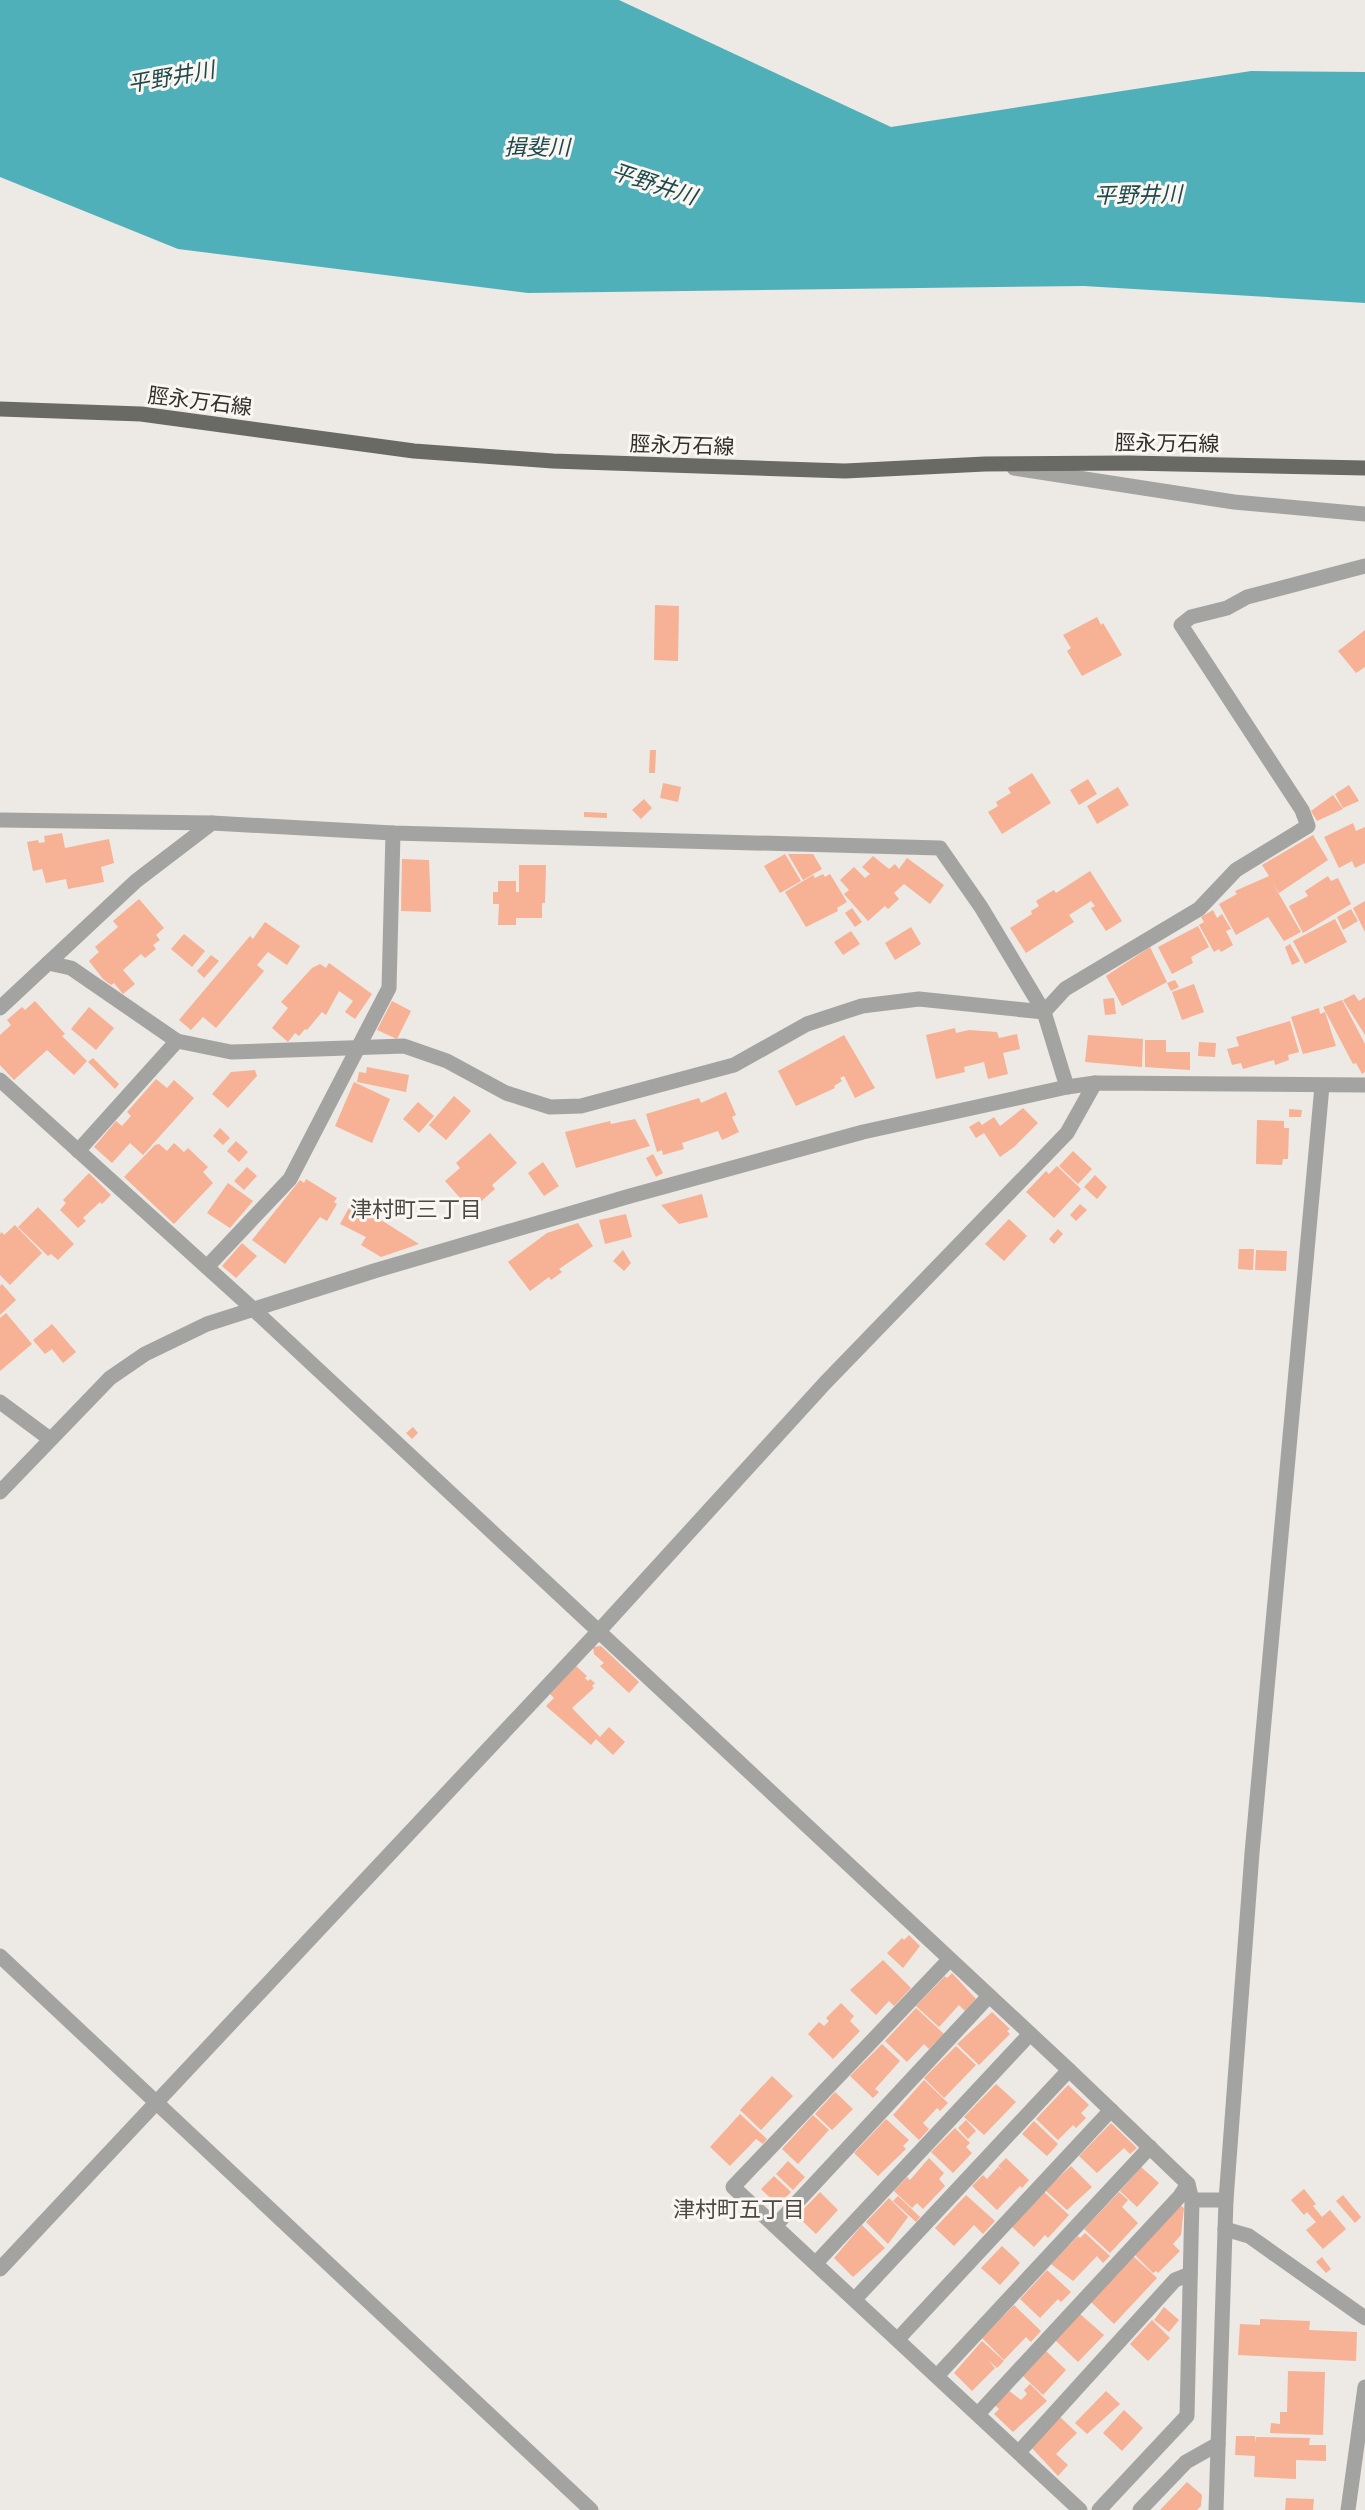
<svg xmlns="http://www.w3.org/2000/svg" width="1365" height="2510" viewBox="0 0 1365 2510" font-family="Arial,'Noto Sans JP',sans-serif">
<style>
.water{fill:#4fb0ba}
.building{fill:#f7b195}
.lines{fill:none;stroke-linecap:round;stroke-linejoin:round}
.minor{stroke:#a3a4a1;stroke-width:15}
.major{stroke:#696a66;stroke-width:15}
.labels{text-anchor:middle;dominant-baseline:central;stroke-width:6;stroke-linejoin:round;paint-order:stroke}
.street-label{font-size:21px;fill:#302f2d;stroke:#faf6f1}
.water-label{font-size:22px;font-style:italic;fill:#1d494d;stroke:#faf6f1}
.neighbourhood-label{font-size:22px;fill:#4c4945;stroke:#faf6f1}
</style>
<rect width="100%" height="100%" fill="#ede9e4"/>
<polygon class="water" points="0,0 619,0 891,127 1251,71 1365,72 1365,303 1084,286 528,293 178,249 0,177"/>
<g class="building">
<polygon points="655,605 679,606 678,661 654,660"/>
<polygon points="1097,617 1101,625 1103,623 1122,655 1082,676 1067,651 1071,648 1063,635"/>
<polygon points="1365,630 1365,667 1356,673 1338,651"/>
<polygon points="650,750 656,750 655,773 649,773"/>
<polygon points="1032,773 1051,803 1002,834 988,812 998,806 996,802 1011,793 1008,788"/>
<polygon points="1088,779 1097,794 1079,805 1070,790"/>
<polygon points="663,783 681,787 678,802 660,798"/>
<polygon points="1349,785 1359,801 1343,808 1335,794"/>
<polygon points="1118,787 1129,805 1097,824 1087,806"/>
<polygon points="1333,795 1343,809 1317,821 1311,811"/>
<polygon points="644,799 652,808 641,819 632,810"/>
<polygon points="584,812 607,813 607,818 584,817"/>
<polygon points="1353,823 1356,831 1365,827 1365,863 1355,868 1352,861 1339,868 1324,837"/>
<polygon points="62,833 65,848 109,839 114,863 101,867 104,882 68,889 66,879 46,883 42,869 33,871 27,842 38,840 39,843 45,842 44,836"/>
<polygon points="1313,835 1328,860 1279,893 1272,882 1301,932 1284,941 1268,917 1236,935 1219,904 1237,894 1235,891 1269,876 1262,865"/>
<polygon points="785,854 801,881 780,893 764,866"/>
<polygon points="788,854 813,854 822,869 803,880"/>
<polygon points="873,856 889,869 895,864 899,869 907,858 944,885 930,904 904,884 894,893 899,899 888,909 885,906 868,921 844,894 849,890 840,880 854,867 865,878 870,874 862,867"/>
<polygon points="402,859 429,860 431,912 401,911"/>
<polygon points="519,865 546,865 545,903 542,903 542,918 516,918 516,925 498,925 499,904 493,904 493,892 498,892 498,881 516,881 516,892 519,892"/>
<polygon points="1090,871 1122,921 1106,931 1091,908 1095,906 1091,901 1069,915 1074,922 1026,953 1010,928 1032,914 1031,911 1039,906 1036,901 1054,890 1056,893"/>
<polygon points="823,874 825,877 830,874 847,902 837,908 838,911 806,927 785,892 813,875 815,878"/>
<polygon points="1328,876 1331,881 1338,878 1351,904 1303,933 1289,906 1308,896 1305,891"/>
<polygon points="139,899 164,928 156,935 160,940 153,945 156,949 145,958 141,954 123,970 135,984 123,994 114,983 111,985 103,979 89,961 99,952 95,947 118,927 113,921"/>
<polygon points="1365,901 1365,932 1353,908"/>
<polygon points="852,908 862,922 855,927 845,913"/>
<polygon points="1351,909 1358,921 1343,930 1337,917"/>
<polygon points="1213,910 1217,918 1222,914 1231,929 1226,931 1233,945 1221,952 1219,949 1214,952 1199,925 1204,922 1201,917"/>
<polygon points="1335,919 1347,942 1305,964 1293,941"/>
<polygon points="265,922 300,946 287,965 268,952 257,965 264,971 216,1028 203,1017 191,1030 179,1020 250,936 253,939"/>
<polygon points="1198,926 1209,947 1191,957 1193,963 1172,974 1158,947"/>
<polygon points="911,927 921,944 895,960 885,943"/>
<polygon points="851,931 860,944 843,955 834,942"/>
<polygon points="184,934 205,951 192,967 171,949"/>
<polygon points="1290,944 1300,961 1292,965 1285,947"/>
<polygon points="1150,947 1167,982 1122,1006 1106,976"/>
<polygon points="211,955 219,961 204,978 197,971"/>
<polygon points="329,963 372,994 355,1019 345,1012 353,1001 339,991 326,1015 322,1012 307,1030 305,1029 299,1036 295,1033 288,1042 272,1028 288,1008 281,1002 312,968 320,964 326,968"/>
<polygon points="1175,980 1179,987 1171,991 1167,983"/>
<polygon points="1194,984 1204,1012 1182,1020 1172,992"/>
<polygon points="1354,994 1359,1001 1365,997 1365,1035 1343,1000"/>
<polygon points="1114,998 1116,1014 1105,1015 1103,999"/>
<polygon points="1342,1000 1365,1044 1365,1072 1362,1074 1356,1063 1353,1064 1323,1007"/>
<polygon points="35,1001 65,1034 62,1036 87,1061 74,1075 47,1050 14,1080 0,1065 0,1035 11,1025 7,1020 22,1007 25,1010"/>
<polygon points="392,1001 411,1011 397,1039 377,1030"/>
<polygon points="89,1007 114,1028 96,1050 71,1029"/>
<polygon points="1319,1008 1320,1014 1325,1012 1336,1046 1303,1054 1291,1017"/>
<polygon points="1290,1021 1299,1052 1288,1055 1289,1060 1275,1065 1274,1060 1243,1069 1241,1063 1232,1065 1227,1049 1239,1046 1236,1037"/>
<polygon points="955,1028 956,1033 969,1030 997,1032 999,1038 1017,1034 1020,1049 1003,1053 1008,1074 988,1079 984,1062 964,1067 965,1072 936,1079 926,1035"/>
<polygon points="844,1035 875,1088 855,1098 844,1076 840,1078 842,1081 834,1086 835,1088 796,1106 778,1071"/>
<polygon points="1088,1035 1143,1039 1142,1067 1085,1062"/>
<polygon points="1145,1040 1166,1040 1166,1052 1190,1052 1190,1070 1145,1067"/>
<polygon points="1199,1042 1216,1043 1215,1057 1198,1056"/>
<polygon points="93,1058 119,1084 115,1089 88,1062"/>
<polygon points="367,1067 409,1075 406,1092 357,1082 359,1072 366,1073"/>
<polygon points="255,1070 257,1076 228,1108 212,1094 231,1072"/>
<polygon points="156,1079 167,1088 174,1080 194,1098 143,1155 130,1143 112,1163 94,1147 116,1121 122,1126 131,1116 127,1112"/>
<polygon points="354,1082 390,1099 372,1143 335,1126"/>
<polygon points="726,1092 736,1115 732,1117 739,1132 722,1140 718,1131 682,1143 684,1149 663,1155 662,1150 657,1152 646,1114 699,1098 701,1103"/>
<polygon points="454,1096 471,1111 446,1140 429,1125"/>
<polygon points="418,1102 434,1116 419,1133 403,1119"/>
<polygon points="1023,1108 1038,1123 1014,1147 1000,1157 984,1133 976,1138 969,1127 979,1121 982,1125 994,1117 1000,1126"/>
<polygon points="1289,1109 1302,1110 1301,1117 1289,1117"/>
<polygon points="635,1119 650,1146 576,1168 565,1132 610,1121 611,1124"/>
<polygon points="1257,1120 1284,1121 1284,1128 1289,1128 1288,1159 1283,1159 1282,1165 1256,1164"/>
<polygon points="220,1128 230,1138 223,1145 213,1136"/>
<polygon points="490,1133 517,1163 492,1185 495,1189 468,1213 458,1202 461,1199 445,1181 460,1168 456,1163"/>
<polygon points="236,1141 248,1152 239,1162 227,1151"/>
<polygon points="174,1143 184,1152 188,1148 208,1167 203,1172 213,1183 174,1224 124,1177 155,1145 159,1144 167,1151"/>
<polygon points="1073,1151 1092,1169 1078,1184 1059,1166"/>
<polygon points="653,1154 663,1173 656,1177 646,1158"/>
<polygon points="543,1162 559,1186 544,1196 528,1173"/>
<polygon points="1057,1166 1081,1189 1054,1218 1026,1192 1046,1171 1049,1174"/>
<polygon points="247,1167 257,1176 244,1190 234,1181"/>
<polygon points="89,1173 111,1195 102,1204 100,1202 83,1218 86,1221 78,1228 60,1210 66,1203 63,1200"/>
<polygon points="1095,1175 1107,1187 1097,1199 1084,1187"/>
<polygon points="306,1179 337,1198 334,1202 337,1204 327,1221 320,1217 285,1264 252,1240 300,1180 304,1183"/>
<polygon points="228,1183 253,1201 230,1228 207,1213"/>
<polygon points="702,1194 708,1217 679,1224 661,1205"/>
<polygon points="351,1204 378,1218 419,1244 381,1257 361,1245 366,1237 340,1224"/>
<polygon points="1080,1204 1087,1210 1076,1221 1070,1215"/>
<polygon points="38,1207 74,1244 58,1260 51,1254 48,1256 18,1227"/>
<polygon points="626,1214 632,1237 605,1244 599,1220"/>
<polygon points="1009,1219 1027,1236 1004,1261 985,1244"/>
<polygon points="578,1223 593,1246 559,1269 562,1272 551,1280 549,1277 530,1291 508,1262 547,1233"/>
<polygon points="15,1225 42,1253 10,1285 0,1275 0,1234 2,1232 4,1235"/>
<polygon points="1058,1229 1063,1234 1054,1244 1049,1239"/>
<polygon points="242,1243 257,1256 236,1278 222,1266"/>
<polygon points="1239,1249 1254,1249 1253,1270 1238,1269"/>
<polygon points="623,1250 631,1263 624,1271 613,1261"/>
<polygon points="1256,1250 1287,1251 1286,1271 1255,1270"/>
<polygon points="2,1284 16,1300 0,1315 0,1286"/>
<polygon points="6,1313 32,1344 0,1371 0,1318"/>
<polygon points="52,1324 76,1352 63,1363 52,1349 45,1354 33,1340"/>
<polygon points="413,1427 418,1433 412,1439 406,1433"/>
<polygon points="601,1646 639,1682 629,1693 600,1666 604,1663 594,1654 593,1647"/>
<polygon points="576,1666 587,1676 585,1678 588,1681 590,1679 595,1683 592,1686 594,1688 572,1708 600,1737 609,1727 625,1742 613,1755 596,1739 591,1745 546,1706 554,1698 550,1694"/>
<polygon points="909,1935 920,1946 903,1968 887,1953 902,1938 904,1940"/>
<polygon points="883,1960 911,1988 894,2006 889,2001 876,2015 850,1990"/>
<polygon points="952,1973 976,1999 965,2011 959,2005 939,2027 916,2006 945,1976 947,1978"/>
<polygon points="841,2003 854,2016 850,2021 860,2031 833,2059 808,2034 819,2022 824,2026 829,2021 826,2018"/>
<polygon points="916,2008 944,2034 929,2049 924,2044 907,2062 885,2041"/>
<polygon points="992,2012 1010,2029 1007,2031 1010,2034 979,2065 957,2044"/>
<polygon points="882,2044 900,2061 875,2089 879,2092 873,2098 850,2076"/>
<polygon points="956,2046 976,2065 944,2098 924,2078"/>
<polygon points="772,2076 793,2096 761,2130 740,2110"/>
<polygon points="924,2080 948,2103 940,2111 937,2108 923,2123 929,2129 919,2140 893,2115"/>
<polygon points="996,2084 1016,2102 984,2135 964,2117"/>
<polygon points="1068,2085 1089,2105 1081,2113 1086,2118 1076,2128 1073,2125 1058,2140 1036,2119"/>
<polygon points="835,2092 853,2109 832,2130 815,2114"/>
<polygon points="740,2114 767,2139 763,2144 756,2139 730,2166 710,2147"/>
<polygon points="813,2115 829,2130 798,2164 782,2149"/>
<polygon points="886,2119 909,2140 903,2146 906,2149 878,2176 854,2153"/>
<polygon points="966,2120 976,2131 968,2139 958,2128"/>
<polygon points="1034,2121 1058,2144 1047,2156 1022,2134"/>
<polygon points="1111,2123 1137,2148 1130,2154 1124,2148 1097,2173 1079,2156"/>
<polygon points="955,2128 970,2143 966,2147 972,2153 953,2173 931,2152"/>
<polygon points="929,2158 944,2173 939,2179 945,2186 923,2209 917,2203 912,2208 894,2191 907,2177 910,2180"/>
<polygon points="1006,2158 1029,2180 1022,2188 1020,2186 997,2210 972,2186 983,2175 987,2179 998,2167 1004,2172 998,2166"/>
<polygon points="788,2161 805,2177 793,2190 776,2174"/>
<polygon points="1071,2166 1092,2187 1067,2210 1045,2190"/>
<polygon points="1141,2167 1159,2183 1137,2207 1120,2191"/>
<polygon points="774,2176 791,2192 778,2205 761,2189"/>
<polygon points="1304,2189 1316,2204 1313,2206 1322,2217 1330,2210 1346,2229 1323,2249 1306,2230 1316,2222 1307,2212 1304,2215 1291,2200"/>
<polygon points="820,2192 838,2210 816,2234 797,2216"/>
<polygon points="1044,2192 1069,2215 1048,2238 1045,2235 1034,2247 1012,2227"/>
<polygon points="1119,2192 1128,2200 1122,2207 1138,2223 1110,2253 1084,2229"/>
<polygon points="966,2195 995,2221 983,2234 974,2225 954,2246 935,2228"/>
<polygon points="1343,2195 1361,2217 1355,2223 1336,2201"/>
<polygon points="898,2196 920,2217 916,2222 893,2201"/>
<polygon points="889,2198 908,2217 888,2244 866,2222"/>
<polygon points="1180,2205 1184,2208 1181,2235 1173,2244 1180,2251 1158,2273 1156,2271 1153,2273 1135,2255"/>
<polygon points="862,2225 885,2248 853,2277 834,2258"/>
<polygon points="1085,2233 1110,2256 1103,2263 1097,2256 1073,2281 1051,2264 1078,2236 1080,2238"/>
<polygon points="1002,2246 1020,2263 1000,2285 981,2268"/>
<polygon points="1133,2256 1157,2278 1114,2324 1090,2301"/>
<polygon points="1322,2257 1331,2269 1326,2273 1316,2262"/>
<polygon points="1047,2270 1071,2292 1061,2302 1058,2299 1040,2318 1020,2299"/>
<polygon points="1014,2305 1041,2331 1031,2342 1026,2337 1004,2360 982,2338"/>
<polygon points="1164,2307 1179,2320 1169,2332 1154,2320"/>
<polygon points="1080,2314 1104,2335 1078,2362 1055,2340"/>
<polygon points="1260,2319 1310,2321 1309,2330 1357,2332 1356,2361 1238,2355 1240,2324 1260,2325"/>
<polygon points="1152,2320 1170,2338 1148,2361 1130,2344"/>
<polygon points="982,2341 1004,2361 997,2368 988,2360 995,2368 972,2391 954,2373"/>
<polygon points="1046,2351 1066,2370 1043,2395 1023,2376"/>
<polygon points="1288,2371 1325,2372 1323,2435 1270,2433 1271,2423 1280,2424 1280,2412 1287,2412"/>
<polygon points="1030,2384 1047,2401 1013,2432 994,2414 999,2409 994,2404 1008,2390 1021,2400 1027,2394 1024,2390"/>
<polygon points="1106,2391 1120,2404 1087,2434 1075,2423"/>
<polygon points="1124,2410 1143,2428 1122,2451 1103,2433"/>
<polygon points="1060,2417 1077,2433 1056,2454 1068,2465 1058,2476 1031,2447"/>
<polygon points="1236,2436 1255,2436 1255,2443 1256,2437 1310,2438 1309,2445 1326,2445 1326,2461 1296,2460 1296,2479 1254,2477 1255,2456 1235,2455"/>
<polygon points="1187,2482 1202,2495 1201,2506 1197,2510 1160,2510"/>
<polygon points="1286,2498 1314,2499 1313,2510 1285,2510"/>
</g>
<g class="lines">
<g class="minor">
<polyline points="1014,468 1234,502 1365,514"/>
<polyline points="0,820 212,823 393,833 940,848 981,907 1044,1012 1067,1087"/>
<polyline points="48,963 71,968 177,1041 231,1052 404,1046 447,1061 506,1093 550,1107 581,1106 734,1065 807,1024 862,1006 919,999 1044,1012 1065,989 1199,909 1236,870 1308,826 1302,810 1181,625 1191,617 1227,608 1247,597 1365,566"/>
<polyline points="0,1008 136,881 212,823"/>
<polyline points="0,1080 252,1308 1069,2070 1188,2184 1192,2200 1226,2200"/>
<polyline points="78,1151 177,1041"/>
<polyline points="207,1267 290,1179 389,988 393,833"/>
<polyline points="0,1402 50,1439"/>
<polyline points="0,1492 110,1378 145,1354 207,1324 374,1271 630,1196 863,1132 1067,1087 1095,1083 1365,1085"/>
<polyline points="0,1956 591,2510"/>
<polyline points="949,1960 733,2187 1080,2510"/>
<polyline points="775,2226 989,1996"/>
<polyline points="1225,2229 1249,2236 1365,2318"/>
<polyline points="816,2263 1030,2034"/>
<polyline points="0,2269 598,1632 825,1383 1067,1133 1095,1083"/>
<polyline points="855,2299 1069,2070"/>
<polyline points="898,2339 1111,2110"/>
<polyline points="937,2376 1150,2147"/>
<polyline points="978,2414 1180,2196 1188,2184"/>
<polyline points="1019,2452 1175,2280 1190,2274"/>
<polyline points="1099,2510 1187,2416 1192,2200"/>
<polyline points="1140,2510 1186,2462 1218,2444"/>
<polyline points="1216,2510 1226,2200 1252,1853 1322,1086"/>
<polyline points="1348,2510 1365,2387"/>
</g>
<polyline class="major" points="0,409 141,414 414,451 553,461 845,471 985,464 1128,463 1365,468"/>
</g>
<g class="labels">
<g class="street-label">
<text transform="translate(200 401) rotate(7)">脛永万石線</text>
<text transform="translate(1167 443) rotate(1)">脛永万石線</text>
<text transform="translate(682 445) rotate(2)">脛永万石線</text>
</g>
<g class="water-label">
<text transform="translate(171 77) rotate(-10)">平野井川</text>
<text x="537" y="147">揖斐川</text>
<text transform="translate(654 184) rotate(18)">平野井川</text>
<text transform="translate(1138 195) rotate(-1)">平野井川</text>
</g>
<g class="neighbourhood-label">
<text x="416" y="1209">津村町三丁目</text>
<text x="739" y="2209">津村町五丁目</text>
</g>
</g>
</svg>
